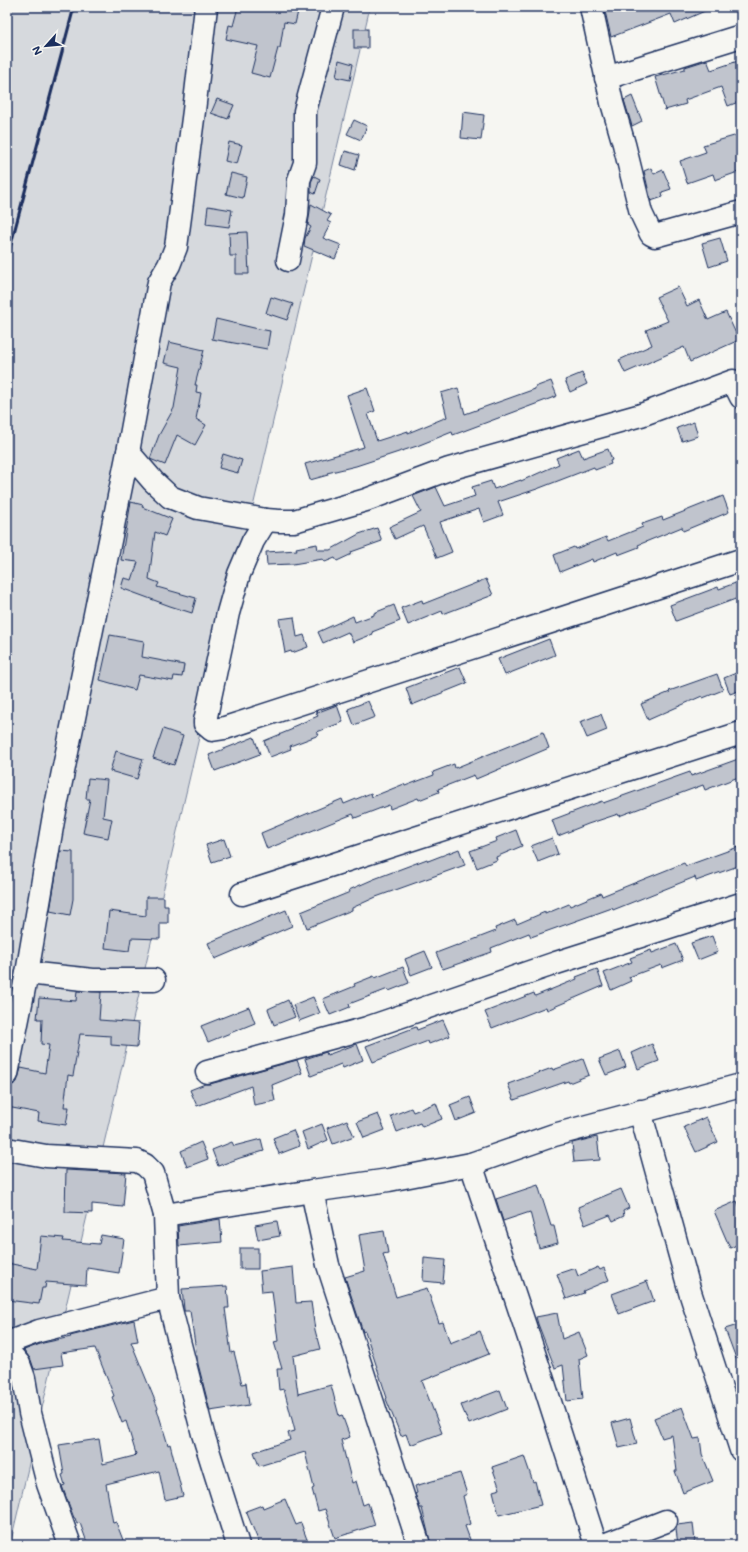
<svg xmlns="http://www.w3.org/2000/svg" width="748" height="1552" viewBox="0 0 748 1552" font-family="Mali,sans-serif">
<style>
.green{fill:#d6d9dd;stroke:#78849e}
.building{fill:#c0c4cd;stroke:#1b2f5e}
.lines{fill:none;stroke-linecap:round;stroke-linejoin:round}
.minor-casing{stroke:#1b2f5e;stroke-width:25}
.minor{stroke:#f6f6f2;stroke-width:22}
.rail{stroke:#1b2f5e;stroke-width:3}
</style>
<rect width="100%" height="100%" fill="#f6f6f2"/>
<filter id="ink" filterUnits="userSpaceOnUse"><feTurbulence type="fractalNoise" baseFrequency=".025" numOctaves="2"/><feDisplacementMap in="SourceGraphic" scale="8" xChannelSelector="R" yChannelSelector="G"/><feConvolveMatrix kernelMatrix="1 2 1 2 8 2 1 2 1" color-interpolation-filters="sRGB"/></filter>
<g filter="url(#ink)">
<polygon class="green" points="7,7 370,7 10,1545 7,1545"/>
<g class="building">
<polygon points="238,7 299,7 295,24 284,22 280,48 278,48 270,78 251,73 258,46 226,39 229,25 233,26"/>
<polygon points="604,7 714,7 675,24 671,14 611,37"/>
<rect x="354" y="29" width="14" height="19"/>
<polygon points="339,60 353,64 350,80 336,77"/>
<polygon points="707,60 711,70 738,61 741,71 741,101 728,106 721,87 685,100 686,104 665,110 655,77 685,69 685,67"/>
<polygon points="632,96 642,121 632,126 624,100"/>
<polygon points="217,99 234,105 228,119 211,113"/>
<polygon points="463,112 484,115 481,140 461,138"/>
<polygon points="354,120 367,126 361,140 347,134"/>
<polygon points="741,134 741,171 715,180 713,174 687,183 680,161 706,152 703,145"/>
<polygon points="229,142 242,145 237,164 225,161"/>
<polygon points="345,151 359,155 355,170 341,165"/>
<polygon points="651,168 654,174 663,170 671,189 662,192 663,197 651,201 644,171"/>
<polygon points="231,173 247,177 243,198 226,194"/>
<polygon points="314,176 320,179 315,194 311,192 311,182"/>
<polygon points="311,204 331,215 327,221 331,223 323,238 341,245 335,259 304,246 305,238 311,227 308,225"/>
<polygon points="208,206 232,210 229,227 206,224"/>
<polygon points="247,232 249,274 236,274 236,256 230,256 229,233"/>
<polygon points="720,238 727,261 709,267 702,243"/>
<polygon points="678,287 687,306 699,300 708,320 726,312 739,340 690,362 684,347 625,373 619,360 652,345 646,330 668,321 656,297"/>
<polygon points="271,297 293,304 287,320 266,313"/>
<polygon points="216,319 254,328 270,331 267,349 212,339"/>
<polygon points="169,342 204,350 195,385 197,385 196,392 201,393 196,419 206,425 195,445 177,435 165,465 150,459 159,435 174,408 181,367 164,363"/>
<polygon points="582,373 587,384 570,392 565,380"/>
<polygon points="551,381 557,396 453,435 452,432 417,446 356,466 327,473 328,475 310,480 305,464 364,447 347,395 367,388 375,411 368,414 377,441 408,431 408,433 447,417 441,393 458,388 465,414 535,389 535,387"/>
<polygon points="694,422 698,436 682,441 677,428"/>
<polygon points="579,449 583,458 608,449 612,460 610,461 611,464 595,470 594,467 537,489 498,502 503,515 484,522 479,509 440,522 452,552 437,558 423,526 395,539 389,527 421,512 413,496 436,487 445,506 475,496 472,487 491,481 494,489 521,480 521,481 559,464 556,458"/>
<polygon points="223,454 242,460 238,473 219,468"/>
<polygon points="723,496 729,512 683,531 682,527 638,545 639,547 618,555 617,552 593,562 592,559 560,572 554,555 574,547 575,549 606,537 608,541 643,527 642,524 662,517 663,520"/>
<polygon points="131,502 143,505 142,507 172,519 165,536 155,532 149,579 159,583 157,587 196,598 192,613 170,606 121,588 124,578 132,580 138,562 121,560"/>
<polygon points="377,528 382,541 351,552 352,554 337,561 335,558 325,562 323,559 293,564 267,565 266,552 297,550 296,548 317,544 318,550 330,550 359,534"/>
<polygon points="486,579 493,595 443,614 442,611 408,625 401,608 422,600 423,604"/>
<polygon points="741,581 741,597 676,621 670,605 718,587 719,589"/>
<polygon points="394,605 400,621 372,632 373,634 353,642 348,632 323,643 318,632 353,616 355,622 374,615 374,613"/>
<polygon points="294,617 297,637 304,635 308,647 292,653 291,651 285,653 279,619"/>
<polygon points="110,635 144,641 142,657 184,665 182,677 174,676 173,681 139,675 135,690 100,680"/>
<polygon points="549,639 555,655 505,675 498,659"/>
<polygon points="460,667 467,683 412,705 406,688"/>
<polygon points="741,671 741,690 730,694 724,678"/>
<polygon points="717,674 723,690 703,698 702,696 648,720 641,704 670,692 669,691"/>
<polygon points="368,701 375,717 354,725 348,709"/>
<polygon points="337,705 343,722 317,732 319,735 290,746 291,749 270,757 264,741 293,729 292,727 318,716 316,713"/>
<polygon points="601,714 607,730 587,738 580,722"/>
<polygon points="163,729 183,736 174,765 153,758"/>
<polygon points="543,732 549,748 476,779 474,775 438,789 439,792 419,800 418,798 390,809 389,805 355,818 353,814 267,849 261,833 342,799 344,804 371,793 372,797 404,784 405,786 434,775 433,772 454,764 455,768"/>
<polygon points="254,737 260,754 215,771 209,755"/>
<polygon points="116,751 143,759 137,779 110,771"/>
<polygon points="741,758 741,776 705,790 703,785 619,816 618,814 588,824 558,836 552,820 602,801 603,803 690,772 691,776"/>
<polygon points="88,778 107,780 103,817 112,819 108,838 83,833 90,799 86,799"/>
<polygon points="516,830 522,846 496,857 497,860 477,868 470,851 497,841 496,838"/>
<polygon points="552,838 558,854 538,862 531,846"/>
<polygon points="224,839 230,856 212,862 206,845"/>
<polygon points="741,846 741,865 696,881 695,877 613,910 612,908 531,937 529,933 491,948 492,952 443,969 436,953 457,945 457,946 496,931 495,928 515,920 517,924 545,912 545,914 569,904 570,906 601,893 602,896 684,863 686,866"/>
<polygon points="459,849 465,865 376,897 352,908 352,910 307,928 301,912 350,892 349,890 374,879 427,859 428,861"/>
<polygon points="60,851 73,852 73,899 70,915 50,911"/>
<polygon points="146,897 164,897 164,906 168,906 168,923 160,923 160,939 131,938 129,951 105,948 109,911 146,916"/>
<polygon points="286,910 292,926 215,959 208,943"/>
<polygon points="712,936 718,952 698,960 691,943"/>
<polygon points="676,944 683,960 662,968 661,965 629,977 631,981 611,990 604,973 632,962 630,958 651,950 652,953"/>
<polygon points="425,951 432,967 411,975 405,959"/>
<polygon points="403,967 409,983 389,991 388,989 349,1004 350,1007 330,1015 323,999 355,986 354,984 374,976 375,978"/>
<polygon points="597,969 603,986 547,1010 546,1007 492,1028 485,1012 534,993 535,996 577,979 576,977"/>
<polygon points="77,991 101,992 99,1020 139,1023 137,1047 111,1045 111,1036 80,1034 73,1076 68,1075 64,1107 69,1107 66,1125 38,1121 39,1113 7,1107 7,1086 11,1086 17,1082 21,1068 45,1073 49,1045 41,1044 42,1019 37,1019 39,998 76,1001"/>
<polygon points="313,997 320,1013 299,1021 293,1005"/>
<polygon points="288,1000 295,1017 274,1025 268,1009"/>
<polygon points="249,1007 255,1023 208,1042 201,1026"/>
<polygon points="443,1020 450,1036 429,1044 428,1041 373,1062 366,1046 416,1027 417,1030"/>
<polygon points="357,1044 363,1060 343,1068 341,1064 311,1076 305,1059 326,1052 327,1055"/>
<polygon points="652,1044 659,1061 638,1069 632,1053"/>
<polygon points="620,1051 626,1067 606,1075 599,1059"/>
<polygon points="583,1059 589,1075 569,1083 568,1081 514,1100 508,1084 552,1068 553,1070"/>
<polygon points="297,1060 302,1073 272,1085 275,1101 254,1105 251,1086 197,1106 190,1090 205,1084 210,1084"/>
<polygon points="470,1097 476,1113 456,1121 450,1105"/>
<polygon points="436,1103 442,1119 422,1127 420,1123 397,1132 391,1116 411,1108 413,1112"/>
<polygon points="378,1114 385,1130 364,1138 357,1122"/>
<polygon points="706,1117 718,1142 696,1152 684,1127"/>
<polygon points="347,1120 354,1136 333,1144 327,1128"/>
<polygon points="322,1124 328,1140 308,1149 302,1132"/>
<polygon points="293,1130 300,1146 279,1154 273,1138"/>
<polygon points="597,1137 600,1160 574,1162 572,1143"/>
<polygon points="261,1139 264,1151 240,1158 218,1166 212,1150 232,1142 234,1146"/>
<polygon points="201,1142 208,1159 187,1167 181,1151"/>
<polygon points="66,1170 126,1173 123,1207 92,1204 92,1213 65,1212"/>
<polygon points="538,1185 551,1226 554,1226 558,1243 539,1248 530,1212 503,1221 496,1199"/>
<polygon points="621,1189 629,1208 623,1211 624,1216 613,1221 610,1215 585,1225 578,1207"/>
<polygon points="737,1201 741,1211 741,1243 730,1248 714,1211"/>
<polygon points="220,1219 222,1242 179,1246 178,1226"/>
<polygon points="277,1221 280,1236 258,1240 255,1225"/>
<polygon points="384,1231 388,1253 383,1254 396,1297 427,1288 439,1323 443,1322 450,1343 480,1331 489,1354 422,1381 442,1433 410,1445 406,1434 401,1436 386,1399 387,1398 365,1331 363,1332 345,1277 365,1271 359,1235"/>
<polygon points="101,1235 124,1239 119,1273 87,1268 86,1285 46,1282 45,1288 42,1288 39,1304 7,1300 7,1263 37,1269 41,1236 64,1238 63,1241 99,1244"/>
<rect x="240" y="1248" width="18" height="21"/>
<polygon points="424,1258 445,1260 443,1283 423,1281"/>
<polygon points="293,1267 296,1303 311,1302 315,1330 320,1349 293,1356 298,1394 331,1385 339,1416 342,1415 350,1437 341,1440 352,1483 356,1481 363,1505 368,1503 375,1525 335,1538 325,1509 318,1511 312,1489 314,1488 305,1452 259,1466 254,1452 290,1440 288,1433 295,1431 284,1389 279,1390 277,1369 282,1369 274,1342 278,1341 272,1291 262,1292 260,1271"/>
<polygon points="598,1267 600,1270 604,1268 609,1280 583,1291 584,1293 566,1299 557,1274 575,1268 578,1276"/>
<polygon points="647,1281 654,1301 619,1314 612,1294"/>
<polygon points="227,1286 229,1308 225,1308 231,1353 234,1352 242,1384 246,1383 249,1405 210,1411 198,1364 190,1311 184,1311 184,1309 182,1289"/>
<polygon points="557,1313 562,1339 579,1332 588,1355 579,1359 583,1399 567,1401 563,1365 555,1368 538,1324 536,1317"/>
<polygon points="134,1320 138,1341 131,1342 158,1408 157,1409 168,1445 170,1444 183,1496 165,1500 159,1471 106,1484 113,1523 116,1522 125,1545 88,1545 80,1523 77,1524 75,1518 74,1518 62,1486 65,1485 62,1475 64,1474 59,1445 99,1439 103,1464 134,1456 136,1454 126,1421 122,1423 112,1397 114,1396 95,1348 61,1353 63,1365 34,1369 31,1360 24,1350 43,1343 71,1337 70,1336"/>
<polygon points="741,1324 741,1368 740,1369 725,1329"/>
<polygon points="500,1390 507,1409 469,1424 461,1405"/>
<polygon points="682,1407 694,1439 700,1438 702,1454 713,1481 683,1493 675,1471 677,1471 672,1435 662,1438 654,1418"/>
<polygon points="630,1418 637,1444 619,1448 612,1423"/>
<polygon points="524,1456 533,1482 535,1481 541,1505 499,1515 493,1491 500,1489 492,1467"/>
<polygon points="460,1473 467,1494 463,1496 470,1524 465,1526 472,1545 431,1545 422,1508 420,1508 415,1494 417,1493 415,1486"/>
<polygon points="285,1499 296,1525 301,1523 309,1545 260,1545 246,1511 262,1505 263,1508"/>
<polygon points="693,1523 695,1542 678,1545 676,1529 677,1525"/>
</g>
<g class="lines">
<defs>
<g id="minor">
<polyline points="591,7 612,103 624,144 641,213 651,234 655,236 741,212"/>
<polyline points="606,78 741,36"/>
<polyline points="288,260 297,215 299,180 305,163 305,111 333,7"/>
<polyline points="128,452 153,481 170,497 198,508 266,520 279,521 294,521 366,500 449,469 641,415 733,381 741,397"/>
<polyline points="266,520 253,541 239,574 228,613 205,721 205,724 212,730 225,728 741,560"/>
<polyline points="242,894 741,733"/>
<polyline points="27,973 93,980 154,980"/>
<polyline points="207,1072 367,1028 556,963 741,904"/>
<polyline points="7,1074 27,973 53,821 128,452 159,282 169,265 176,247 194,111 206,7"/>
<polyline points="640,1111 690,1292 741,1450"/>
<polyline points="7,1149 46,1156 137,1161 145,1165 153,1173 165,1215"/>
<polyline points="471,1164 541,1374 596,1545"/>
<polyline points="7,1343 39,1331 168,1298"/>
<polyline points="7,1353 14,1358 19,1364 24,1378 30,1413 48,1484 70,1545"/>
<polyline points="238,1545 203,1434 168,1298 165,1215 312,1191"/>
<polyline points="419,1545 328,1265 312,1191 389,1180 471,1164 554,1135 741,1085"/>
<polyline points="604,1545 666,1521"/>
</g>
</defs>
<use href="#minor" class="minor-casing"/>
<use href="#minor" class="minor"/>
<polyline class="rail" points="7,259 74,7"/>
</g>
</g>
<rect width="748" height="1552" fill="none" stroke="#f6f6f2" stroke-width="24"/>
<rect x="12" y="12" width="724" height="1528" fill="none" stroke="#1b2f5e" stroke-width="1.5" filter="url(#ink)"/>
<g transform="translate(46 46) rotate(243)" stroke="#f6f6f2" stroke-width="3" paint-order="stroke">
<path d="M0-3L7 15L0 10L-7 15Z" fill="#1b2f5e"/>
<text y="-6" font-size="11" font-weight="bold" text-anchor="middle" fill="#1b2f5e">N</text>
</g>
</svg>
